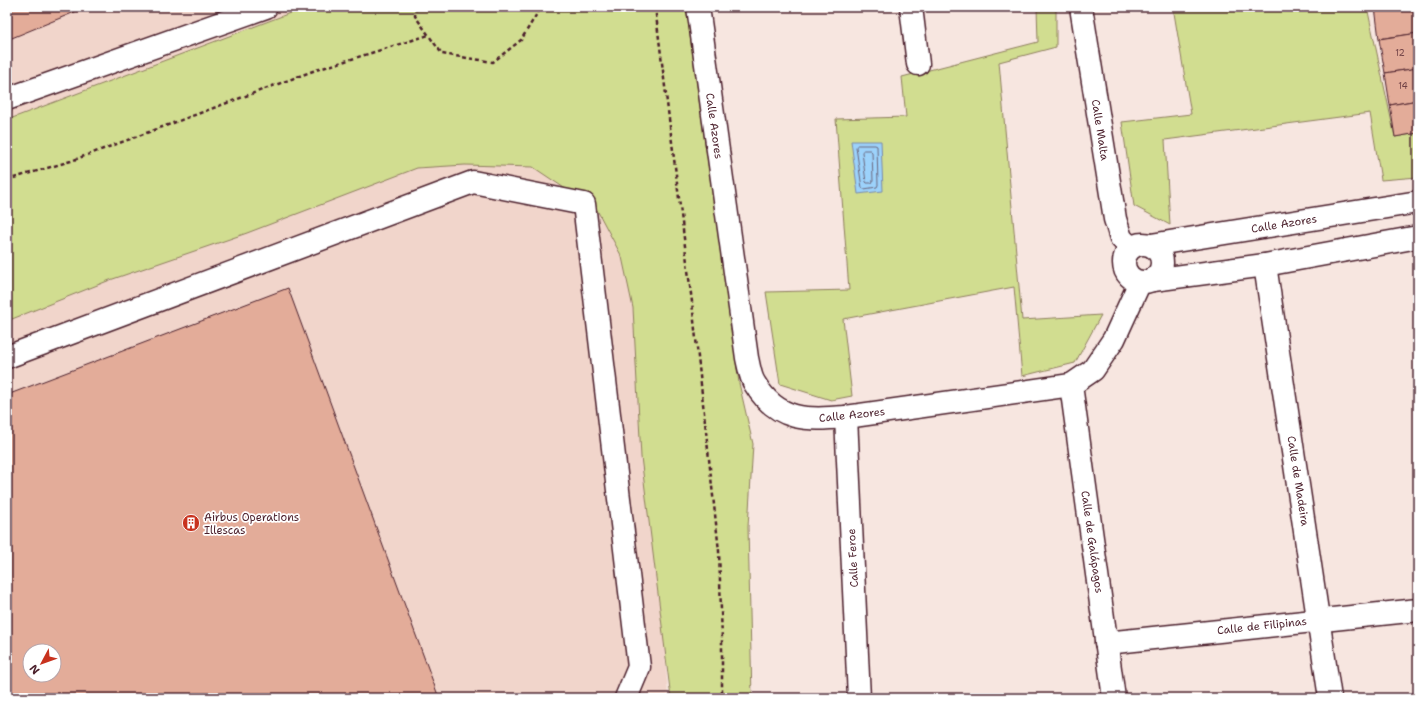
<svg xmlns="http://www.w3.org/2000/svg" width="1425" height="705" viewBox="0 0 1425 705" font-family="'Shantell Sans',sans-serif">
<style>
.built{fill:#f1d5cb;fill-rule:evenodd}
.green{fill:#d1dd90;stroke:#8e7e5e}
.water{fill:#9cd2fb;stroke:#7b8aa8}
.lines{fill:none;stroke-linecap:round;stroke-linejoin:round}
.shore{stroke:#6b677e;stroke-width:1}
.building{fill:#e3ac99;stroke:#4a1f2b;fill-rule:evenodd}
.minor-casing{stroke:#4a1f2b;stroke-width:25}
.path{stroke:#4a1f2b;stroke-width:2.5;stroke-dasharray:4 3;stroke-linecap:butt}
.minor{stroke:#fff;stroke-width:22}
.labels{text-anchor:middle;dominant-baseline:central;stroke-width:3.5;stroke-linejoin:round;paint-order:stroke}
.number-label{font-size:9px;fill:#704246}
.street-label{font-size:11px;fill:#4a1f2b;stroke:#fff}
.poi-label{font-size:11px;fill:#4a1f2b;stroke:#fff;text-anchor:start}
</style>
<rect width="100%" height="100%" fill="#f7e6e0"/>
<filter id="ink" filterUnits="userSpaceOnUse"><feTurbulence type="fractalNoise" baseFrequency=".025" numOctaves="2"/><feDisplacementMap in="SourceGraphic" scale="8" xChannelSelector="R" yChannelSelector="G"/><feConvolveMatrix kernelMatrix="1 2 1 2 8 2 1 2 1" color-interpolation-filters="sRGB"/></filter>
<g filter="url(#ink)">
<path class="built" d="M7 7H574L630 87 668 698H7ZM30 651H54V675H30Z"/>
<g class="green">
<polygon points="306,7 686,7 739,383 753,444 748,527 752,698 671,698 641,457 633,308 622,257 597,210 533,167 465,165 417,168 247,233 110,280 7,321 7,120"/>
<polygon points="1037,7 1056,7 1056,47 999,62 1022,320 1101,315 1075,363 1022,376 1014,287 843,319 852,396 831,400 780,384 766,292 849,290 836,119 906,117 902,77 1038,42"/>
<polygon points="1173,7 1367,7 1395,137 1418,133 1418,177 1381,180 1370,113 1165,140 1170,225 1134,206 1122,122 1191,114"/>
</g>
<polygon class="water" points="851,141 881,141 883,191 858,194"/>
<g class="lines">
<g class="shore">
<polygon points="858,145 875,145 877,146 878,185 877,187 864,189 862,188 856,147"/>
<polygon points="864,150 870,150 872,152 873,181 872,183 867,183 866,182 862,152"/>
</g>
</g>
<g class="building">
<polygon points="7,7 87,7 7,40"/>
<polygon points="1375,7 1418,7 1418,33 1379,39"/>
<polygon points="1418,33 1418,68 1385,73 1379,39"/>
<polygon points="1418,68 1418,100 1390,105 1385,73"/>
<polygon points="1418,100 1418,133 1395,137 1390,105"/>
<path d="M288 288 439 698H7V395ZM30 651H54V675H30Z"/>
</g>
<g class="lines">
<defs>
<g id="minor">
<path d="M698 7 747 358C749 366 750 377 755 384 778 422 807 420 846 417L1071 385 1093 370 1114 339 1140 282"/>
<polyline points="911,7 918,64"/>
<polyline points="1081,7 1115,219 1121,238 1131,248"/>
<polyline points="7,99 266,7"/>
<circle cx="1143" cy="263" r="19"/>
<polyline points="1151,245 1418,202"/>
<polyline points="1265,265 1330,698"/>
<polyline points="1153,280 1265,265 1418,237"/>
<polyline points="7,357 473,182 584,204 639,667 626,698"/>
<polyline points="1071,385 1114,698"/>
<polyline points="846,417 859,698"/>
<polyline points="1106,643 1418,610"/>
</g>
</defs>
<use href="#minor" class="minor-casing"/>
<g class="path">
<polyline points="416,7 415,16 442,54 493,62 521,40 541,7"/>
<polyline points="655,7 692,302 719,551 722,640 722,698"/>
<polyline points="7,180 71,161 313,71 429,35"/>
</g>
<use href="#minor" class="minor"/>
</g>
</g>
<defs>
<symbol id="building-disc" viewBox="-11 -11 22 22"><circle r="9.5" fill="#c8321e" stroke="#fff"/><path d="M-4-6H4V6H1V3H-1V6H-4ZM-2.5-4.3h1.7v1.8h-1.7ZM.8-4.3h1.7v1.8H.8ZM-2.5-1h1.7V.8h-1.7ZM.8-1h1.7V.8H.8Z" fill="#fff"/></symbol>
</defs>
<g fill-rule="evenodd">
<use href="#building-disc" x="181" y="513" width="20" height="20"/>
</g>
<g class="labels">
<g class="number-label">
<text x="1400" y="53">12</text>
<text x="1403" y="86">14</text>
</g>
<g class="street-label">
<text transform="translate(714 126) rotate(82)">Calle Azores</text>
<text transform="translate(1100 130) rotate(81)">Calle Malta</text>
<text transform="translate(1284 224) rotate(-9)">Calle Azores</text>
<text transform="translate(852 415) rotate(-6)">Calle Azores</text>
<text transform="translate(1298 481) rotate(81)">Calle de Madeira</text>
<text transform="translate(1092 542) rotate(82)">Calle de Galápagos</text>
<text transform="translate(853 558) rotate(-93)">Calle Feroe</text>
<text transform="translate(1262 626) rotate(-6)">Calle de Filipinas</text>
</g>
<g class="poi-label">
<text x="204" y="517">Airbus Operations<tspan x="204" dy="13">Illescas</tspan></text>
</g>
</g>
<rect width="1425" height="705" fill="none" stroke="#fff" stroke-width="24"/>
<rect x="12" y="12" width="1401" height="681" fill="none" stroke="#4a1f2b" stroke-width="1.5" filter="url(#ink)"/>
<g transform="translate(42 663) rotate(229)"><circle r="19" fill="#ffffff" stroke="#b7a5aa"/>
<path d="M0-3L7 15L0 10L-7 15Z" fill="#c8321e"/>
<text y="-6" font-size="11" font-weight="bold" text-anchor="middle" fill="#4a1f2b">N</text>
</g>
</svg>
